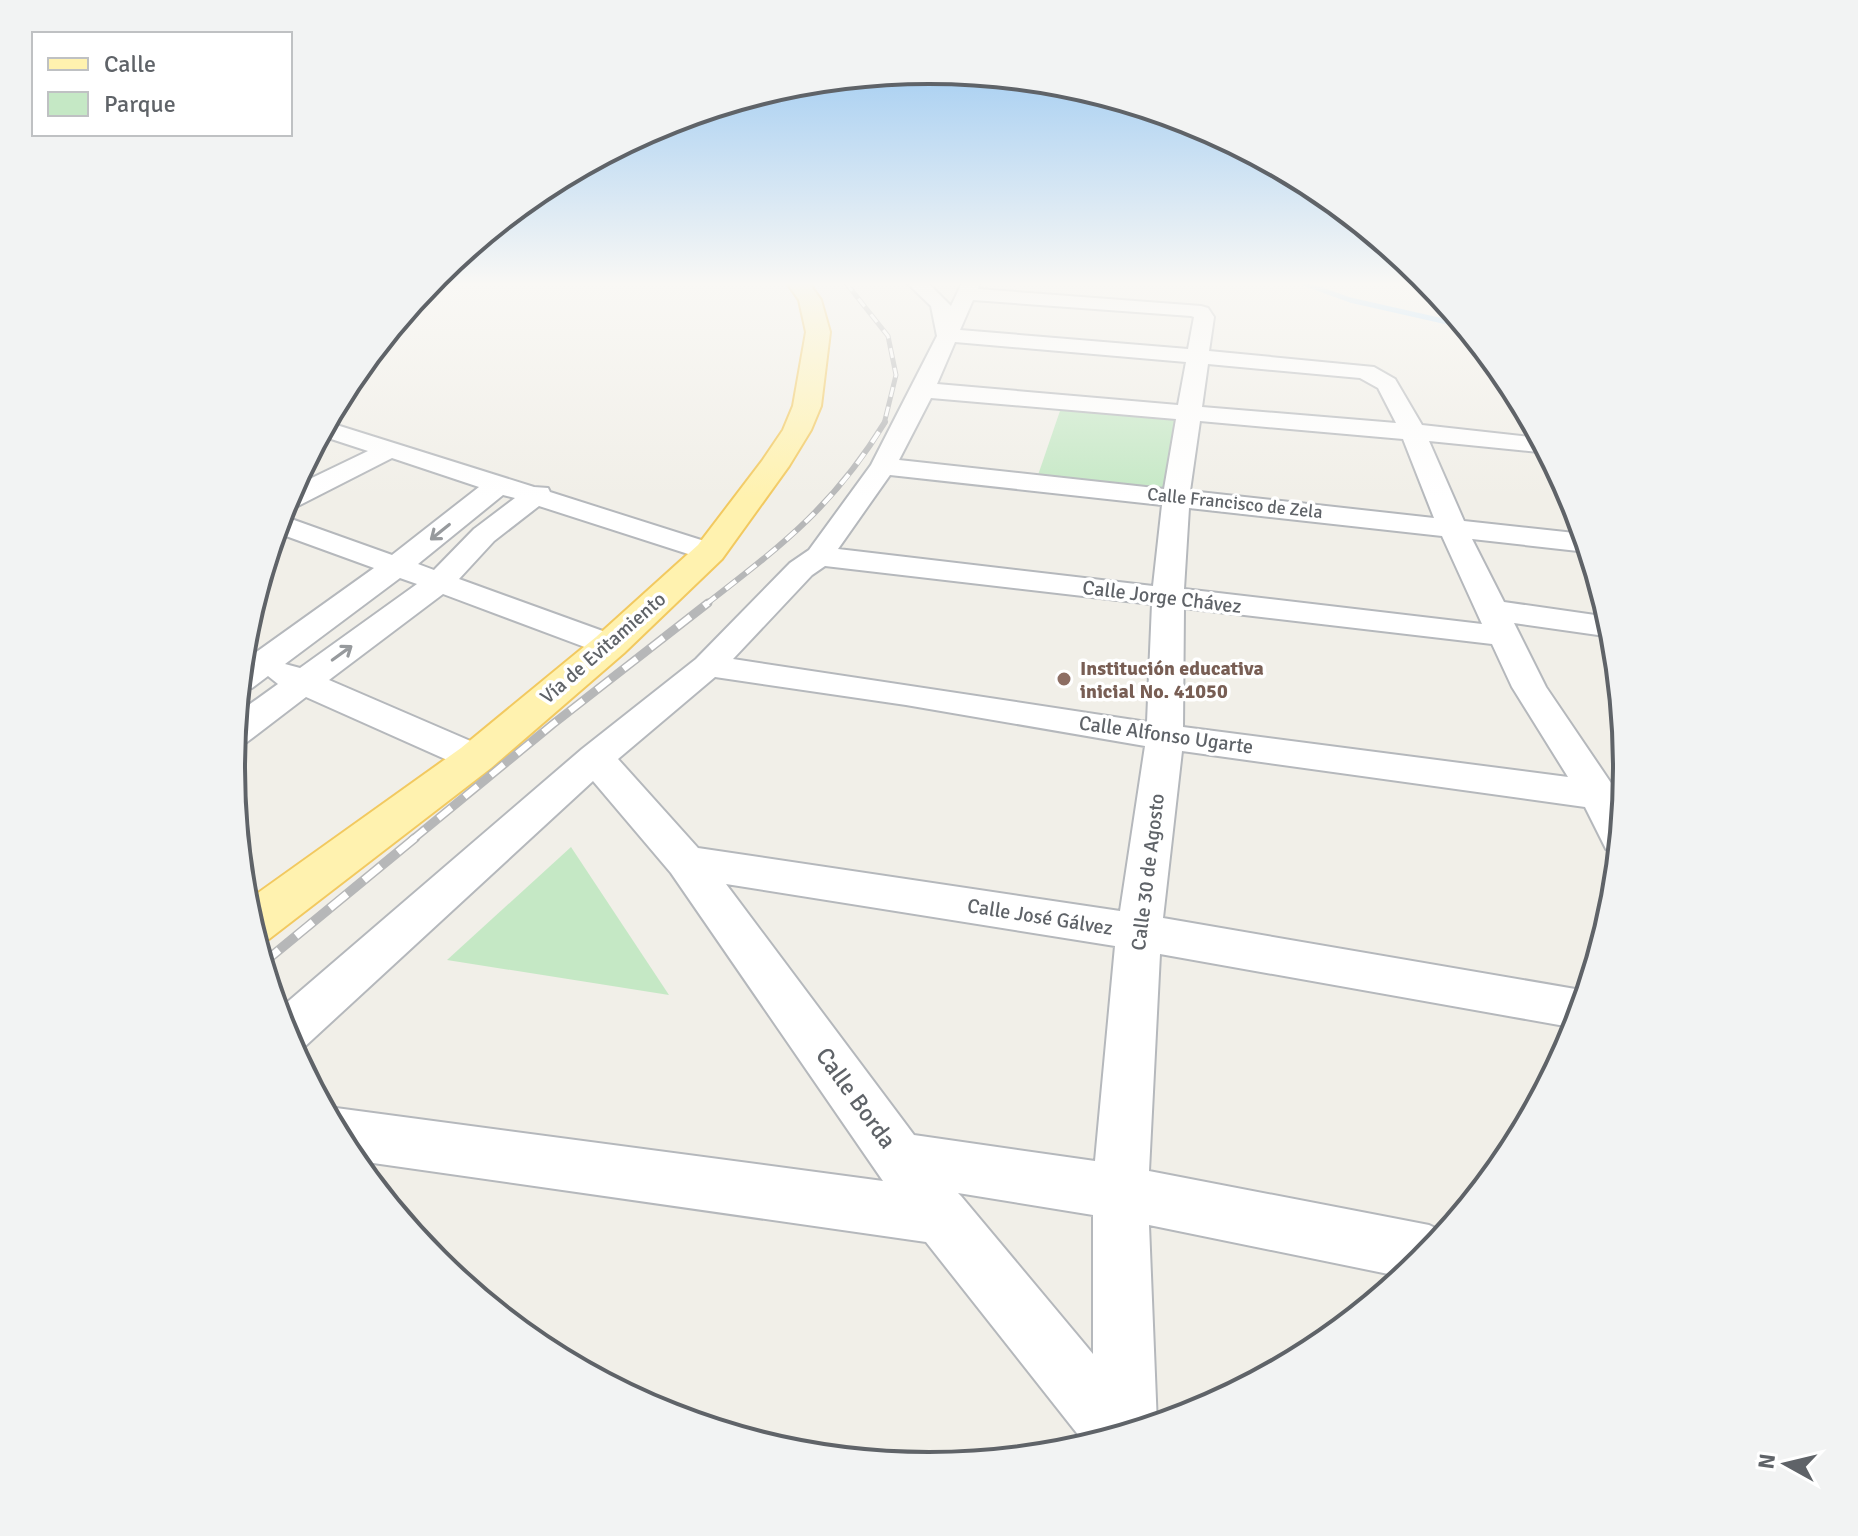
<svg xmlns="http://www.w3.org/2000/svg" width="1858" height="1536" viewBox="0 0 1858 1536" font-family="Signika,sans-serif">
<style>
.green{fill:#c5e8c5}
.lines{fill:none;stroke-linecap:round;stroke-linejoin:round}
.stream{stroke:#aadaff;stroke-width:5}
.minor-casing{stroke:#b5b8bc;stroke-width:4}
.major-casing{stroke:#f2c960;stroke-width:4}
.minor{fill:#fff;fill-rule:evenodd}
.major{fill:#fff2af;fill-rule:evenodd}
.rail-far3-casing{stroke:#b6b7b8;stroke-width:5}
.rail-far2-casing{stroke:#b6b7b8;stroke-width:6}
.rail-far1-casing{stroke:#b6b7b8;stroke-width:9}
.rail-casing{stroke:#b6b7b8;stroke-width:10}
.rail-far3{stroke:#fff;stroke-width:3;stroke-dasharray:10;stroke-linecap:butt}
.rail-far2{stroke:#fff;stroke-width:4;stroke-dasharray:13;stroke-linecap:butt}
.rail-far1{stroke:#fff;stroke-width:6;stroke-dasharray:17;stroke-linecap:butt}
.rail{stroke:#fff;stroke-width:7;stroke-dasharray:22;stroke-linecap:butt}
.oneway{stroke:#979a9d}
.education-dot{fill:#8d6e63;stroke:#fff;stroke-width:3}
.labels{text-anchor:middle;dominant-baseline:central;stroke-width:7;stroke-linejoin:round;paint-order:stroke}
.far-street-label{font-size:18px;fill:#5f6368;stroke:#fff}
.street-label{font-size:20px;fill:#5f6368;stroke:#fff}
.education-label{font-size:20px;font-weight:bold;fill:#785e54;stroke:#fff;text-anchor:start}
.near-street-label{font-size:24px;fill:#5f6368;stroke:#fff}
.rim{fill:none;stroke:#5f6368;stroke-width:4}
</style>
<rect width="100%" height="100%" fill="#f1efe8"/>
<g class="green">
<polygon points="1062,405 1179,415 1170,493 1037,478"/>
<polygon points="571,847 669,995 447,960"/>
</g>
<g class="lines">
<polyline class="stream" points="1303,283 1350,300 1465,326"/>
<defs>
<g id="minor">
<path d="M907 283H928L951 306 962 283H980L978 289 1201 306 1208 308 1214 317 1209 351 1374 367 1395 379 1422 425 1540 438 1548 453 1429 441 1464 521 1584 534 1587 552 1472 539 1504 602 1609 617 1612 637 1514 623 1546 687 1611 783 1625 787 1619 853 1606 849 1585 807 1182 751 1163 918 1587 991 1576 1028 1160 954 1149 1171 1429 1225 1446 1233 1422 1262 1403 1277 1149 1225 1157 1425 1087 1446 926 1242 352 1160 348 1155 325 1112 336 1108 883 1181 671 873 593 781 301 1050 294 1053 277 1011 582 749 696 659 790 563 809 550 871 465 937 336 931 306ZM973 300 1191 316 1194 317 1188 349 960 330ZM955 342 1186 362 1178 405 937 384ZM1208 364 1360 378 1378 388 1396 423 1202 407ZM931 398 1176 419 1164 489 899 460ZM1200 421 1403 439 1434 518 1190 491ZM890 475 1162 505 1153 586 838 549ZM1189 508 1442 536 1482 624 1184 589ZM825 566 1152 604 1147 722 733 659 812 575ZM1184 608 1492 644 1512 687 1568 777 1183 727ZM715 677 906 705 1145 746 1120 911 698 848 618 759ZM726 884 1115 946 1095 1161 914 1135ZM958 1193 1093 1215V1354L961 1196Z"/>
<path d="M327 422 534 487 548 488 550 492 720 546 725 552 720 558 710 561 539 506 494 541 459 579 622 638 627 645 622 652 610 655 598 652 443 594 329 680 489 749 495 758 489 767 476 771 463 767 306 697 247 742 233 745 236 714 278 684 268 676 252 688 239 690 241 663 374 568 275 532 280 515 392 555 479 487 392 458 294 508 282 510 291 488 368 451 319 435ZM503 495 515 498 474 529 434 570 418 564ZM400 578 417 584 300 668 285 664Z"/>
</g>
<polygon id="major" points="787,283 809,283 821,300 830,332 821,406 811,430 789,466 722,559 624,653 491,768 269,939 256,944 244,903 461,748 596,637 698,545 762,461 783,430 793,406 806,332 799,300"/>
</defs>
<use href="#minor" class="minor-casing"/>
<use href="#major" class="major-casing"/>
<use href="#minor" class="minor"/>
<use href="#major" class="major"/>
<defs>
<polyline id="rail-far3" points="846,283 888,336 896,375 884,424"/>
<path id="rail-far2" d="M705 605C782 545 833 507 885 422"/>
<polyline id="rail-far1" points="412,840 553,724 708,603"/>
<polyline id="rail" points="262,964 415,838"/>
</defs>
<use href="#rail-far3" class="rail-far3-casing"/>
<use href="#rail-far2" class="rail-far2-casing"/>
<use href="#rail-far1" class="rail-far1-casing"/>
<use href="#rail" class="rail-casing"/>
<use href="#rail-far3" class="rail-far3"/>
<use href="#rail-far2" class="rail-far2"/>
<use href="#rail-far1" class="rail-far1"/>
<use href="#rail" class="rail"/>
</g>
<defs><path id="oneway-shaft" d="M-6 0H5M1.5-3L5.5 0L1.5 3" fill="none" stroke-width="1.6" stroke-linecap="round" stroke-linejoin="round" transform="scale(2)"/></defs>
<g class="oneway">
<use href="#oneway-shaft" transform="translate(440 532) rotate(141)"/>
<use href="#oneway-shaft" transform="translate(342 653) rotate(-36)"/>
</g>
<linearGradient id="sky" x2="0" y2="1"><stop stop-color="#8fc3f1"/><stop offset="0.57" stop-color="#f9f8f5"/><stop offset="1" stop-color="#f9f8f5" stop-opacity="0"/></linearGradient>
<rect width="1858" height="498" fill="url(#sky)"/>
<circle class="education-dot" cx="1064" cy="679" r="8"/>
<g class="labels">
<g class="far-street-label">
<text transform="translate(1235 503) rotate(6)">Calle Francisco de Zela</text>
</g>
<g class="street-label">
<text transform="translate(1162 597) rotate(7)">Calle Jorge Chávez</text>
<text transform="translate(603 648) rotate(-41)">Vía de Evitamiento</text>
<text transform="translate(1166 735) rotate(8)">Calle Alfonso Ugarte</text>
<text transform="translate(1148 872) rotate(-83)">Calle 30 de Agosto</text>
<text transform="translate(1040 917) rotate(9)">Calle José Gálvez</text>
</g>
<g class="education-label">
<text x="1080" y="668">Institución educativa<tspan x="1080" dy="23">inicial No. 41050</tspan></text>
</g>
<g class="near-street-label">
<text transform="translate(856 1098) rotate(54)">Calle Borda</text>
</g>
</g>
<path d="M0 0H1858V1536H0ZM245 768a684 684 0 1 1 1368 0a684 684 0 1 1-1368 0Z" fill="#f2f3f3" fill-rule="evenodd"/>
<path class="rim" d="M245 768a684 684 0 1 1 1368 0a684 684 0 1 1-1368 0Z"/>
<rect x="32" y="32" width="260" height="104" fill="#ffffff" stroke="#bfc1c3" stroke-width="2"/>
<rect x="48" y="58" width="40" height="12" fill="#fff2af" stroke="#bfc1c3" stroke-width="2"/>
<text x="104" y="72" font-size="24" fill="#5f6368">Calle</text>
<rect x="48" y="92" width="40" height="24" fill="#c5e8c5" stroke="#bfc1c3" stroke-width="2"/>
<text x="104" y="112" font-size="24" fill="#5f6368">Parque</text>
<g transform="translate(1786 1464) rotate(278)" stroke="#ffffff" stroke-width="6" paint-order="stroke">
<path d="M0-6L14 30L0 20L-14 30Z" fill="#5f6368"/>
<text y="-12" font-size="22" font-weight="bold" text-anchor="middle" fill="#5f6368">N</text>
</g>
</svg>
